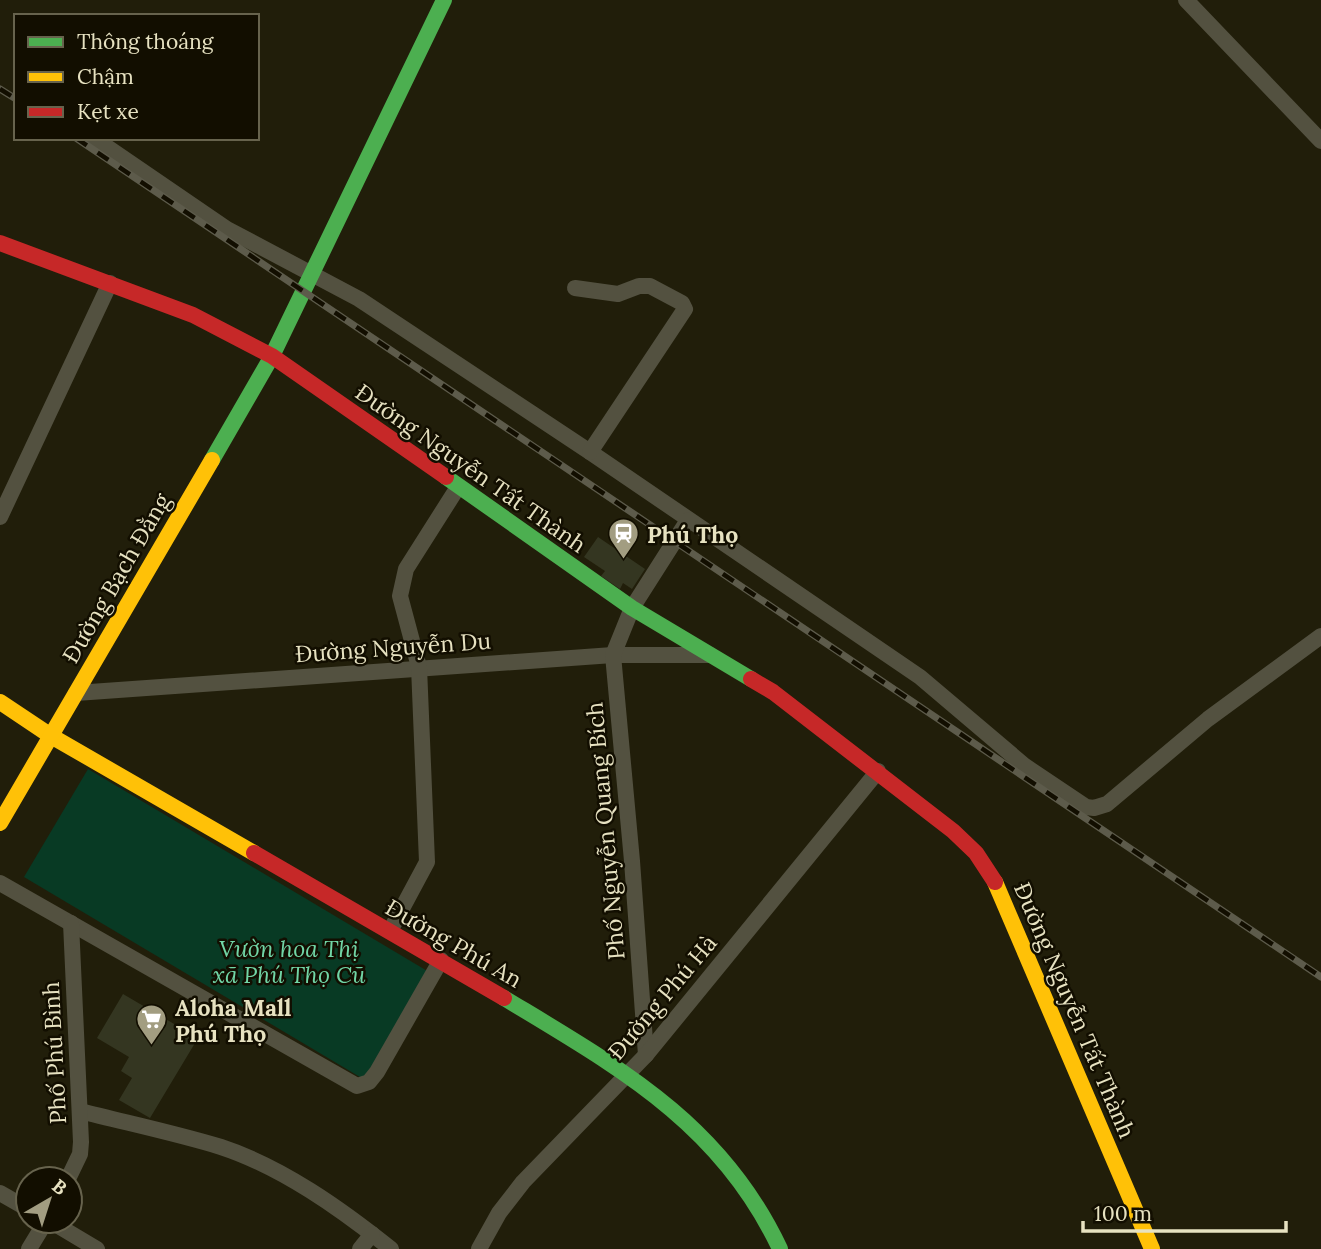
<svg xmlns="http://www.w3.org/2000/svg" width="1321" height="1249" viewBox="0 0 1321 1249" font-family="Lora,serif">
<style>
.green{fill:#083a24}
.building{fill:#343621}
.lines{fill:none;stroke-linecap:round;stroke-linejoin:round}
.street{stroke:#535140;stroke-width:16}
.fast{stroke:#4caf50;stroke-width:16}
.slow{stroke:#ffc107;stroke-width:16}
.jam{stroke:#c62828;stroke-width:16}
.rail-casing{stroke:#5d5b4b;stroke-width:7}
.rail{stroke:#120e00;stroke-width:4.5;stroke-dasharray:13;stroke-linecap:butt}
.labels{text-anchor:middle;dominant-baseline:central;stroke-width:5;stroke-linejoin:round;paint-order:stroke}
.street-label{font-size:23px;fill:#e7e2c1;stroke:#120e00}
.poi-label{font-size:23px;font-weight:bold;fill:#e7e2c1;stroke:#120e00;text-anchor:start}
.park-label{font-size:23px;font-style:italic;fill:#71d6a6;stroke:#120e00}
</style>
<rect width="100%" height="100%" fill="#211e0a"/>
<polygon class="green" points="88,769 429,972 365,1080 24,877"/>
<g class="building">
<polygon points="598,537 645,569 632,589 623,583 620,589 601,576 605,571 584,557"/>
<polygon points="123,994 198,1038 150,1118 119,1100 132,1078 121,1071 129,1057 97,1038"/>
</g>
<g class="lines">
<g class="street">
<polyline points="1186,0 1321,141"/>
<polyline points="94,138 227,229 359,299 590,452 920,677 1025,766 1086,807 1094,808 1107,804 1208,719 1321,636"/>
<polyline points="575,288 618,294 639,286 650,286 682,303 685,309 590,452"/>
<polyline points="0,517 110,283"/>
<polyline points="76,693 613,655 710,655"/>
<polyline points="0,883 357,1086 369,1082 377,1072 441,960"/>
<polyline points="390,931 427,862 419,667 400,596 406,569 458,487"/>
<polyline points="646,1055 632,861 613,655 632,608 688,520"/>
<path d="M80 1111C127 1123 175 1133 221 1147 282 1167 341 1209 391 1249"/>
<polyline points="68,1179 80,1154 81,1142 71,923"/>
<polyline points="0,1193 28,1209"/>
<polyline points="50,1221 97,1249"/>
<polyline points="29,1249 46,1221"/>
<polyline points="360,1249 372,1234"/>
<polyline points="479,1249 499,1213 523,1182 646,1055 878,771"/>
</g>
<g class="fast">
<polyline points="212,460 272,356 444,0"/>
<polyline points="446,477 632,608 751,679"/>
<path d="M504 998C618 1067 721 1123 780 1249"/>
</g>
<g class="slow">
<polyline points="0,702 51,736 254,853"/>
<polyline points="0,823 212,460"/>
<polyline points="995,882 1152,1249"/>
</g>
<g class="jam">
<polyline points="0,243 193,315 272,356 446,477"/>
<polyline points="751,679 773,692 953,831 976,853 995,882"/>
<polyline points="254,853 504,998"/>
</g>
<defs>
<g id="rail">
<polyline points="0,89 16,99"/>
<polyline points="76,138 1321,977"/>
</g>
</defs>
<use href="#rail" class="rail-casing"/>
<use href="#rail" class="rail"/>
</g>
<defs>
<symbol id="station-pin" viewBox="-11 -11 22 30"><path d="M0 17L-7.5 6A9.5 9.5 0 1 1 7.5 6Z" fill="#a29d81" stroke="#120e00"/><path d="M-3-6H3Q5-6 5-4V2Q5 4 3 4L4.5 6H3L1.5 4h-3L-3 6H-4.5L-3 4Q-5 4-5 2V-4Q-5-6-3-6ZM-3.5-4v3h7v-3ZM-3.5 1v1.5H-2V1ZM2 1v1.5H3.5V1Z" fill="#fff"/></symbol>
<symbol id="supermarket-pin" viewBox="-11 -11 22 30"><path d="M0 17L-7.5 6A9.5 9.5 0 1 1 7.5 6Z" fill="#a29d81" stroke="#120e00"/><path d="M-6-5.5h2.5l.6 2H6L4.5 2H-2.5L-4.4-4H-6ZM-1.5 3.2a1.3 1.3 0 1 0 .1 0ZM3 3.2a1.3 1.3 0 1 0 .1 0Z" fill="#fff"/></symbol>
</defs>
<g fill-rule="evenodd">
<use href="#station-pin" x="606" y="516" width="35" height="47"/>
<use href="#supermarket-pin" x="134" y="1002" width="35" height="47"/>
</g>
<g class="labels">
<g class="street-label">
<text transform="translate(471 468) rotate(35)">Đường Nguyễn Tất Thành</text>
<text transform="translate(116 578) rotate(-60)">Đường Bạch Đằng</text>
<text transform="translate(393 647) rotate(-4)">Đường Nguyễn Du</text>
<text transform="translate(605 831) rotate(-95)">Phố Nguyễn Quang Bích</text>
<text transform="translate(454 943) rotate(30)">Đường Phú An</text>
<text transform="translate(662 997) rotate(-50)">Đường Phú Hà</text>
<text transform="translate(1075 1010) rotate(67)">Đường Nguyễn Tất Thành</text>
<text transform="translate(54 1053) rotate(-93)">Phố Phú Bình</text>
</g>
<g class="poi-label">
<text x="647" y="534">Phú Thọ</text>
<text x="175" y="1007">Aloha Mall<tspan x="175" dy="26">Phú Thọ</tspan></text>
</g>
<g class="park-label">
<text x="289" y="948">Vườn hoa Thị<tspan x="289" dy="26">xã Phú Thọ Cũ</tspan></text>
</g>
</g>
<rect x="14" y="14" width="245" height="126" fill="#120e00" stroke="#67634d" stroke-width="2"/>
<rect x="28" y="37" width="35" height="10" fill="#4caf50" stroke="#67634d" stroke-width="2"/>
<text x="77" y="49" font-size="21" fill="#e7e2c1">Thông thoáng</text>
<rect x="28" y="72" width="35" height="10" fill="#ffc107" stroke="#67634d" stroke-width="2"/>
<text x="77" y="84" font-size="21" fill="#e7e2c1">Chậm</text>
<rect x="28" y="107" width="35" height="10" fill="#c62828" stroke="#67634d" stroke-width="2"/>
<text x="77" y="119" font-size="21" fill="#e7e2c1">Kẹt xe</text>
<g transform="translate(49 1200) rotate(39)"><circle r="33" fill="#120e00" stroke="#67634d" stroke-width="2"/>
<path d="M0-5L12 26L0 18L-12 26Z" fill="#a29d81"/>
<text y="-10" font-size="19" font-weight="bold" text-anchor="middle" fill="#e7e2c1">B</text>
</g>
<path d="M1083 1221v10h203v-10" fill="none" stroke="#e7e2c1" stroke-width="3.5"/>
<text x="1094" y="1221" font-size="21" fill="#e7e2c1" stroke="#120e00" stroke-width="5" paint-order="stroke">100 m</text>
</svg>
